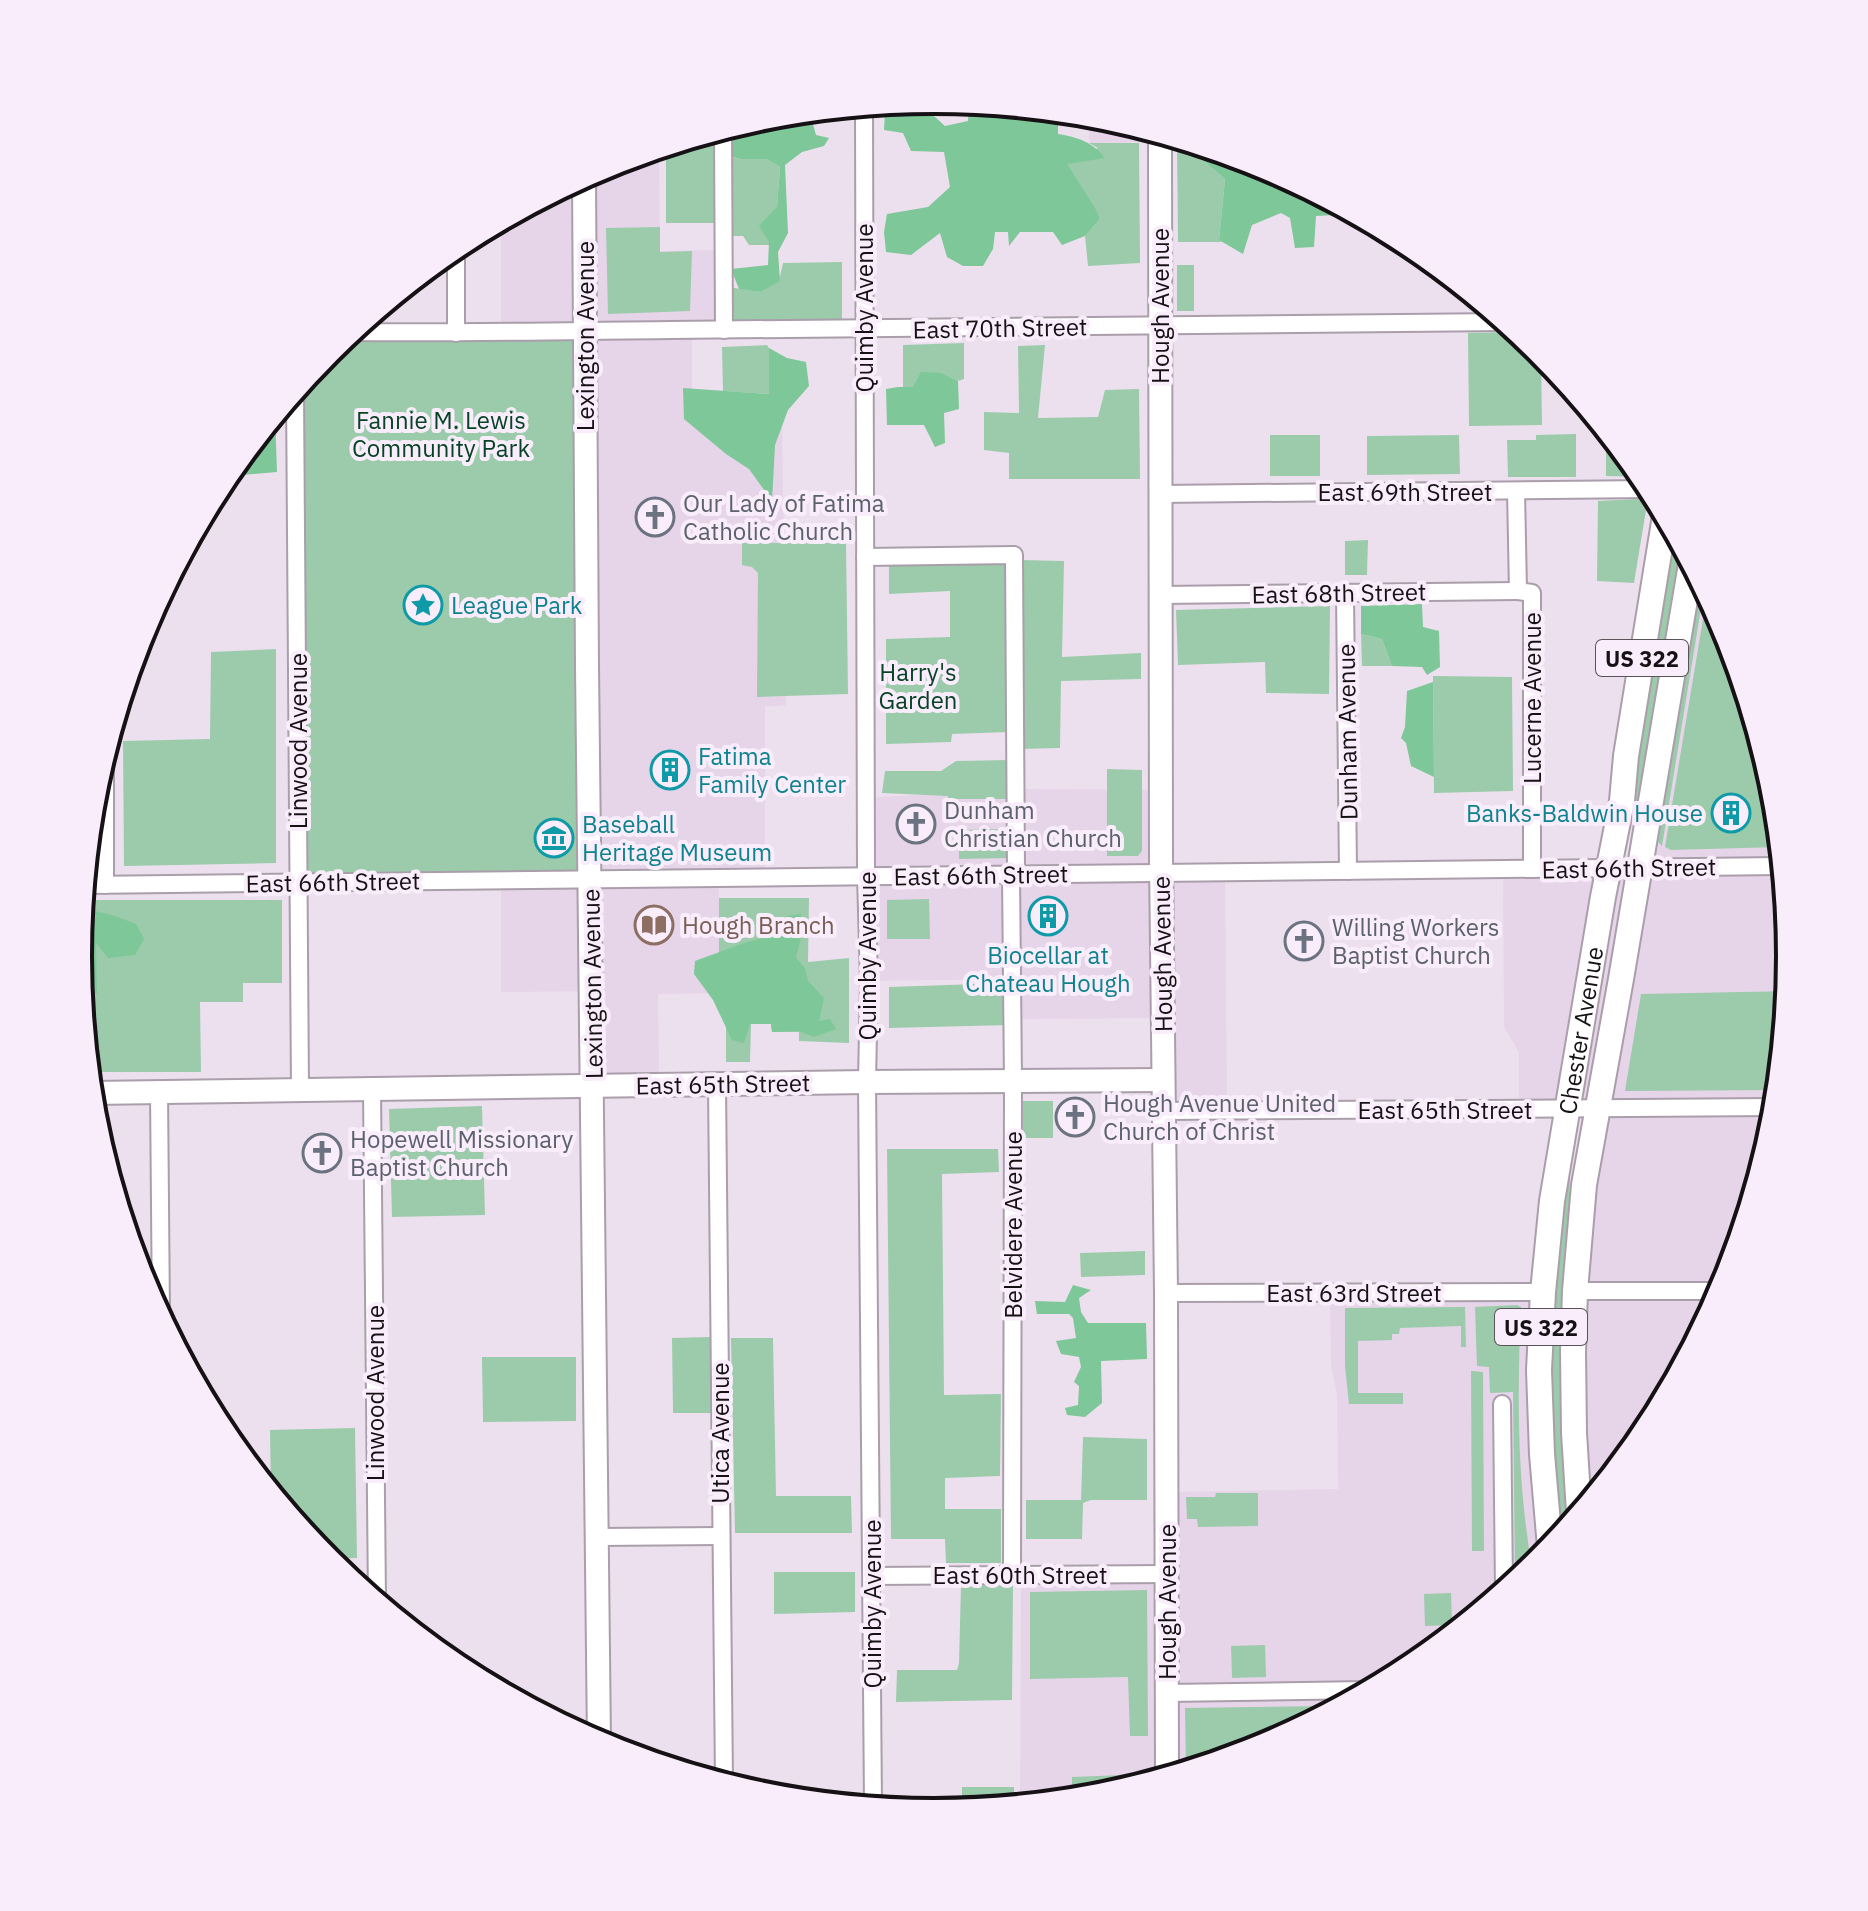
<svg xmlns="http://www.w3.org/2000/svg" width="1868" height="1911" viewBox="0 0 1868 1911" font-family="'IBM Plex Sans',sans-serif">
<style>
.built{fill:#e6d4e8}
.green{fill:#9bcbab}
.forest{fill:#7dc798}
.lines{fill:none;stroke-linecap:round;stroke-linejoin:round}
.street-casing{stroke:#aa9eab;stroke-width:20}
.secondary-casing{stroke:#aa9eab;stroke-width:26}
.primary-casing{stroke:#aa9eab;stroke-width:28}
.street{stroke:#fff;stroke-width:16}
.secondary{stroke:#fff;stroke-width:22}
.primary{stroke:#fff;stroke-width:24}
.labels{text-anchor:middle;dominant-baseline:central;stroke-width:8;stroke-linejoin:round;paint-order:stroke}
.shield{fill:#faedfb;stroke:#5a535a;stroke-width:2}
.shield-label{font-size:22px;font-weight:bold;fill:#151115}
.street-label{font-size:24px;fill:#151115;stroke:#faedfb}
.park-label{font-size:24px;fill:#074325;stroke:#faedfb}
.worship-label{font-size:24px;fill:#5b616d;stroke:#faedfb;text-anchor:start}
.culture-label{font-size:24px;fill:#0d838f;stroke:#faedfb;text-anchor:start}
.education-label{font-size:24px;fill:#785e54;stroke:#faedfb;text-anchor:start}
.rim{fill:none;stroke:#151115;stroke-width:4}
</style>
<rect width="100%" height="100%" fill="#ede0ee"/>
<g class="built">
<polygon points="1089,115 1101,116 1188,142 1089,143"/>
<polygon points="659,149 660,251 724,250 724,330 692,331 692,417 782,418 786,705 765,707 765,877 719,878 719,993 658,994 659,1085 593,1086 594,991 501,992 501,221 607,164"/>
<polygon points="1691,564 1725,628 1774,789 1790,956 1773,1123 1725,1282 1645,1431 1539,1561 1409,1667 1367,1690 1330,1690 1329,1710 1261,1747 1101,1795 1020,1803 1021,1575 1167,1574 1167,1492 1338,1489 1337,1395 1331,1365 1330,1293 1575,1291 1599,1108 1519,1110 1519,1052 1504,1027 1503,870 1639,869"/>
<polygon points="1010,789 1162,790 1161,872 1225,873 1227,1110 1163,1111 1163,1018 1013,1019 1012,979 869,981 866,798"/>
</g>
<g class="green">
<polygon points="720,130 719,223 666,223 666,147"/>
<polygon points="1177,142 1188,142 1212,150 1202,160 1225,179 1219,240 1222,242 1178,242"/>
<polygon points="1089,143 1139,143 1140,263 1088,266 1085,236 1100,219 1066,164 1098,148"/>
<polygon points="729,156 741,159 766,159 780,167 777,207 769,245 749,245 743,236 730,236"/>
<polygon points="660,227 660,252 692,251 690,311 608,314 606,228"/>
<polygon points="842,262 842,321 729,324 728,287 761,292 779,281 783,263"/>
<rect x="1177" y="265" width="17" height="46"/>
<polygon points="586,331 590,880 299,883 295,391 329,350 351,332"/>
<polygon points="1516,332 1517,339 1525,339 1541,352 1542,425 1469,426 1468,333"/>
<polygon points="964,343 964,379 958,381 942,373 913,388 903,387 903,345"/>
<polygon points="767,345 769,348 769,394 723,391 722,347"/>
<polygon points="1045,345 1038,418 1098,417 1105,390 1139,389 1140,479 1009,479 1009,453 984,450 984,412 1019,413 1018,346"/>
<polygon points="1606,431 1643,477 1606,476"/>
<polygon points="1576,434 1576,477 1508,477 1507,440 1536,440 1536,435"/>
<rect x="1270" y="435" width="50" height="41"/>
<polygon points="1459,435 1460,474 1367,475 1367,436"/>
<polygon points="1638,499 1644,500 1647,504 1634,583 1597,581 1598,501"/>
<polygon points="1674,533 1683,549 1638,812 1635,812 1638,751"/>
<polygon points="1368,540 1367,575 1345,575 1345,541"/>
<polygon points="742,543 846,543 848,694 757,697 758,573 752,567 742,565"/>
<polygon points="1021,560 1064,561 1062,657 1141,653 1141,679 1061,681 1060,748 1019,749"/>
<polygon points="1007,563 1009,732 952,734 951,742 886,744 886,639 950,637 950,591 889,594 889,565"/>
<polygon points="1699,580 1704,590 1662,846 1657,841 1659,818"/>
<polygon points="1707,595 1725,628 1774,789 1779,847 1671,850 1665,847"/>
<polygon points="1330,606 1329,694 1266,693 1265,662 1178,665 1176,610"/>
<polygon points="1361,634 1382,639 1392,666 1362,666"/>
<polygon points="276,649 276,863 124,866 123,741 210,739 211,652"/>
<polygon points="1433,676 1512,677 1513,791 1434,793"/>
<polygon points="1009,760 1010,799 948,799 948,796 882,793 885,771 941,771 956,761"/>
<polygon points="1107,769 1142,770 1142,851 1138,856 1107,856"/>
<polygon points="1008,829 1007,858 959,859 959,834 961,830"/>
<polygon points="719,898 809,898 808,962 849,958 849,1043 799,1041 799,1032 772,1032 771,1024 751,1024 750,1062 726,1062 726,995 719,993"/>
<polygon points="929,899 930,939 887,939 887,900"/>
<polygon points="83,900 282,900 282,983 243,983 243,1002 200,1002 201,1072 90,1072 81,989"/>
<polygon points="1007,983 1009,1025 889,1028 889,987"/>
<polygon points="1787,991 1777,1090 1625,1091 1641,994"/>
<rect x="1023" y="1101" width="30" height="37"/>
<polygon points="482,1106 485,1215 392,1217 389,1109"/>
<polygon points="887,1149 998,1149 999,1172 942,1174 944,1395 1001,1394 1000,1476 945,1478 945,1509 1001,1509 1001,1563 946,1563 945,1539 891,1539"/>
<path d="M1569 1161H1571C1568 1182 1571 1202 1570 1223 1565 1278 1561 1334 1561 1389 1561 1434 1564 1479 1569 1524L1560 1535C1551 1450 1549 1363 1555 1277 1558 1239 1564 1200 1569 1161Z"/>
<polygon points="1145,1251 1145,1275 1081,1277 1080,1253"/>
<path d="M1517 1305 1521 1307C1517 1394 1517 1482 1532 1567L1515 1581 1513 1392 1490 1393 1489 1367 1477 1366 1475 1307Z"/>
<polygon points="1465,1307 1466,1347 1461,1347 1461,1326 1400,1328 1399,1334 1392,1334 1392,1340 1358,1341 1358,1393 1403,1393 1403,1404 1349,1404 1345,1366 1345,1308"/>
<polygon points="710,1337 712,1413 673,1413 672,1338"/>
<polygon points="731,1338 773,1338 776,1496 851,1496 852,1533 735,1533"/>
<polygon points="482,1357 576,1357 576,1421 483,1422"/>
<polygon points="1471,1371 1483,1372 1484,1551 1472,1551"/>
<polygon points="355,1428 357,1558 327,1559 271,1491 270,1430"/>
<polygon points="1083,1437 1147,1439 1147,1500 1091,1500 1083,1503 1082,1539 1026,1539 1026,1500 1081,1500"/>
<polygon points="1216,1493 1258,1493 1258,1526 1198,1527 1197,1519 1187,1519 1186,1497 1215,1497"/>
<polygon points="774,1572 855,1572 855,1612 774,1614"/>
<polygon points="1013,1584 1012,1700 896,1702 897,1670 957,1670 959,1663 961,1585"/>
<polygon points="1147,1590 1148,1736 1130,1736 1128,1677 1030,1679 1030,1592"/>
<polygon points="1451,1593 1452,1625 1425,1626 1424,1594"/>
<polygon points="1265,1645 1266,1677 1232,1678 1231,1646"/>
<polygon points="1329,1706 1329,1710 1261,1747 1186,1769 1185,1708"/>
<polygon points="1149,1774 1149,1781 1101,1795 1072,1798 1072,1777"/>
<polygon points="962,1787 1014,1787 1014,1804 962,1809"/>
</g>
<g class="forest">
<path d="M969 103 996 106 997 116 1014 114 1025 109 1058 112V134C1077 137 1093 142 1105 158L1067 164 1095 208 1100 219 1085 236 1062 245 1053 232H1020L1009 246 1008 232H995L993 249 983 266H963L947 257 940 233 911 255 886 252 884 232 887 214 928 207 950 187 944 152 911 151 903 133 884 130 885 112 907 110 923 106 945 126 968 121Z"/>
<polygon points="778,115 780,121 811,117 816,135 829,138 824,146 802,152 785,165 788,233 778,252 780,281 761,292 739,289 731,269 768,265 769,242 759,226 777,207 780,167 766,159 741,159 729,156 729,128 767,116"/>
<polygon points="1212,150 1262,165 1354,214 1316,216 1314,247 1295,248 1290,218 1281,213 1252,225 1243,254 1219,240 1225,179 1201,159"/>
<polygon points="769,348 787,358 806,362 809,386 788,410 775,445 772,501 749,469 726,454 684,419 683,388 769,394"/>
<polygon points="921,372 942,373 958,381 959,409 944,413 945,443 935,447 924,425 887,425 886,389 898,387 913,387"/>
<polygon points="275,415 277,472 242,475 244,454"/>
<polygon points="1422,604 1423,627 1439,631 1440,667 1427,675 1422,667 1392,666 1382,639 1361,634 1361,606"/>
<polygon points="1433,682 1434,777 1411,766 1406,743 1401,738 1405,727 1407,691"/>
<polygon points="83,908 115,916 136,924 144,939 135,955 108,958 96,943 97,993 82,998 78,955"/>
<polygon points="801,914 801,937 796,958 805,968 808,981 824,998 819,1021 830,1019 836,1029 814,1037 799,1031 772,1032 771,1024 750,1024 744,1043 732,1040 713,1000 694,974 695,961 744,943 778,934 787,916"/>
<polygon points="1073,1285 1091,1290 1079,1298 1081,1312 1088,1323 1146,1323 1147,1359 1101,1361 1102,1403 1085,1417 1067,1415 1065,1408 1078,1405 1079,1386 1074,1382 1081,1367 1079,1357 1061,1354 1056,1341 1076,1338 1073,1318 1069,1314 1037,1314 1035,1301 1065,1302"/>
</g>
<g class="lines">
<defs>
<g id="street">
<polyline points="864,106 866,876 869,981 867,1082 873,1805"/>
<polyline points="723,129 724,330"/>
<polyline points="456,246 456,333"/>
<path d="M351 332C458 333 564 331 671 330 949 328 1227 325 1505 322"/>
<polyline points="295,391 300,1090"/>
<polyline points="1516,491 1518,591 1532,593 1532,869"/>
<polyline points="1160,494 1651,489"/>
<polyline points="865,557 1014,555 1016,875"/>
<polyline points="1345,593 1348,871"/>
<polyline points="1160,595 1518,591"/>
<polyline points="105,755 105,885"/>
<polyline points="1011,875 1013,1081 1012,1575"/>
<polyline points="85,885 1781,866"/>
<polyline points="717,1085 724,1782"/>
<polyline points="372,1089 377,1600"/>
<polyline points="159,1092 161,1316"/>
<polyline points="1163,1111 1775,1107"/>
<polyline points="1575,1291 1721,1291"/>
<polyline points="1166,1293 1543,1292"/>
<polyline points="1502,1404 1504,1590"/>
<polyline points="598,1537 721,1536"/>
<polyline points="872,1576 1168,1574"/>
<polyline points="1167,1693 1367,1690"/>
</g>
<g id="secondary">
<polyline points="1160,134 1161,859 1166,1293 1167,1775"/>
<polyline points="584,176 587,666 599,1743"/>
<polyline points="91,1093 867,1082 1163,1080"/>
</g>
<g id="primary">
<polyline points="1579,1512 1574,1433 1573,1352 1575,1291 1584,1185 1621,979 1691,564"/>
<path id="s1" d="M1550 1547 1542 1454 1539 1370 1543 1292 1552 1201 1603 897 1622 801 1626 756 1665 516"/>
</g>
</defs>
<use href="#street" class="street-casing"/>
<use href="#secondary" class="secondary-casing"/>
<use href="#primary" class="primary-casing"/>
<use href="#street" class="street"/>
<use href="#secondary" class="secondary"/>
<use href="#primary" class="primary"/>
</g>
<defs>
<symbol id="church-ring" viewBox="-11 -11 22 22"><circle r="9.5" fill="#faedfb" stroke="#6b7280" stroke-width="1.5"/><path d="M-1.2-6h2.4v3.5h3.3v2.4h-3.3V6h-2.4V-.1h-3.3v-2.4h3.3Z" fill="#6b7280"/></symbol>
<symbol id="sight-ring" viewBox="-11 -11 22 22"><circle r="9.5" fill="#faedfb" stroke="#0f9aa8" stroke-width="1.5"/><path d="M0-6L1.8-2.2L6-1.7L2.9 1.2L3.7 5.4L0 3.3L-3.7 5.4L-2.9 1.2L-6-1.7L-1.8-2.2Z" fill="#0f9aa8"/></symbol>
<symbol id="building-ring" viewBox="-11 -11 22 22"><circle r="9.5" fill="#faedfb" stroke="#0f9aa8" stroke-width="1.5"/><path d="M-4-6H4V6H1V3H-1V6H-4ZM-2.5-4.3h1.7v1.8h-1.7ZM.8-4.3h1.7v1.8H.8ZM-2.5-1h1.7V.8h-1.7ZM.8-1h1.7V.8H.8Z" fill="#0f9aa8"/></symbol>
<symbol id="museum-ring" viewBox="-11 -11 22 22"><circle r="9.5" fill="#faedfb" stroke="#0f9aa8" stroke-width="1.5"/><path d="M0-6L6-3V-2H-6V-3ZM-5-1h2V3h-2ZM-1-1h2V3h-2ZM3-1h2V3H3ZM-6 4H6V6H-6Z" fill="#0f9aa8"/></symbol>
<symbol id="library-ring" viewBox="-11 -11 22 22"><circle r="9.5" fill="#faedfb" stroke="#8d6e63" stroke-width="1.5"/><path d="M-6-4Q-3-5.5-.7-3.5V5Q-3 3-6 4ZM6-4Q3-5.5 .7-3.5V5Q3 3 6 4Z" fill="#8d6e63"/></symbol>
</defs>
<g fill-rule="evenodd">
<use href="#church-ring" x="633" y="495" width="44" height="44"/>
<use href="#sight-ring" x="401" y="583" width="44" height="44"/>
<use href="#building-ring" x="648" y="748" width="44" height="44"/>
<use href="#building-ring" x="1709" y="791" width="44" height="44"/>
<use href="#church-ring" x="894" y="802" width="44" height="44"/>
<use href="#museum-ring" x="532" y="816" width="44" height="44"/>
<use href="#building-ring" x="1026" y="894" width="44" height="44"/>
<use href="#library-ring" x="632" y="903" width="44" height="44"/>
<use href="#church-ring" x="1282" y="919" width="44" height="44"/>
<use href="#church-ring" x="1053" y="1095" width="44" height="44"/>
<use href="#church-ring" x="300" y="1131" width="44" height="44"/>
</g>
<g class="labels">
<g class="shield">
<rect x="1596" y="640" width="92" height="36" rx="6"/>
<rect x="1495" y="1309" width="92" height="36" rx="6"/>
</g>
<g class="shield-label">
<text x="1642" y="658">US 322</text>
<text x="1541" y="1327">US 322</text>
</g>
<g class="street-label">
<text transform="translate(1160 306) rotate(-90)">Hough Avenue</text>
<text transform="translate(864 308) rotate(-90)">Quimby Avenue</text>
<text transform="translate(1000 328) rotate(-1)">East 70th Street</text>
<text transform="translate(585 336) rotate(-90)">Lexington Avenue</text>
<text x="1405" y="492">East 69th Street</text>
<text transform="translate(1339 593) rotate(-1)">East 68th Street</text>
<text transform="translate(1532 698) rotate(-90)">Lucerne Avenue</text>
<text transform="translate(1347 732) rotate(-91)">Dunham Avenue</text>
<text transform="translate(298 741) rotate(-90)">Linwood Avenue</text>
<text transform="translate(1629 868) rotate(-1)">East 66th Street</text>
<text transform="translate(981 875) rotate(-1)">East 66th Street</text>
<text transform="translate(333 882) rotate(-1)">East 66th Street</text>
<text transform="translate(1162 954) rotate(-91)">Hough Avenue</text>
<text transform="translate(867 956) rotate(-90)">Quimby Avenue</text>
<text transform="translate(592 984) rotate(-91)">Lexington Avenue</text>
<text stroke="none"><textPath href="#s1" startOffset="520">Chester Avenue</textPath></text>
<text transform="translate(723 1084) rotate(-1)">East 65th Street</text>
<text x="1445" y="1110">East 65th Street</text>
<text transform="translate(1013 1225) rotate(-90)">Belvidere Avenue</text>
<text x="1354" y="1293">East 63rd Street</text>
<text transform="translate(375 1393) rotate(-90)">Linwood Avenue</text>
<text transform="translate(720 1433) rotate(-90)">Utica Avenue</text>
<text x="1020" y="1575">East 60th Street</text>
<text transform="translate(1167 1602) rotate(-90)">Hough Avenue</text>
<text transform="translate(872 1604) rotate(-90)">Quimby Avenue</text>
</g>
<g class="park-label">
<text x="441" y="420">Fannie M. Lewis<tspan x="441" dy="28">Community Park</tspan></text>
<text x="918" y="672">Harry's<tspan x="918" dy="28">Garden</tspan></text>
</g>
<g class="worship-label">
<text x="683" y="503">Our Lady of Fatima<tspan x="683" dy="28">Catholic Church</tspan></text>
<text x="944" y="810">Dunham<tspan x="944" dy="28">Christian Church</tspan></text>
<text x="1332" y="927">Willing Workers<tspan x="1332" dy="28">Baptist Church</tspan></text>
<text x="1103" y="1103">Hough Avenue United<tspan x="1103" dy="28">Church of Christ</tspan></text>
<text x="350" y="1139">Hopewell Missionary<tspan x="350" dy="28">Baptist Church</tspan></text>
</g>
<g class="culture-label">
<text x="451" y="605">League Park</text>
<text x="698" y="756">Fatima<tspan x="698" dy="28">Family Center</tspan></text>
<text x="1703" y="813" text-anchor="end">Banks-Baldwin House</text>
<text x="582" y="824">Baseball<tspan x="582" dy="28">Heritage Museum</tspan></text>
<text x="1048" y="955" text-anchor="middle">Biocellar at<tspan x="1048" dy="28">Chateau Hough</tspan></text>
</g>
<g class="education-label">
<text x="682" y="925">Hough Branch</text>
</g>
</g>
<path d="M0 0H1868V1911H0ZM92 956a842 842 0 1 1 1684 0a842 842 0 1 1-1684 0Z" fill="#faedfb" fill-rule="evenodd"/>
<path class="rim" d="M92 956a842 842 0 1 1 1684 0a842 842 0 1 1-1684 0Z"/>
</svg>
